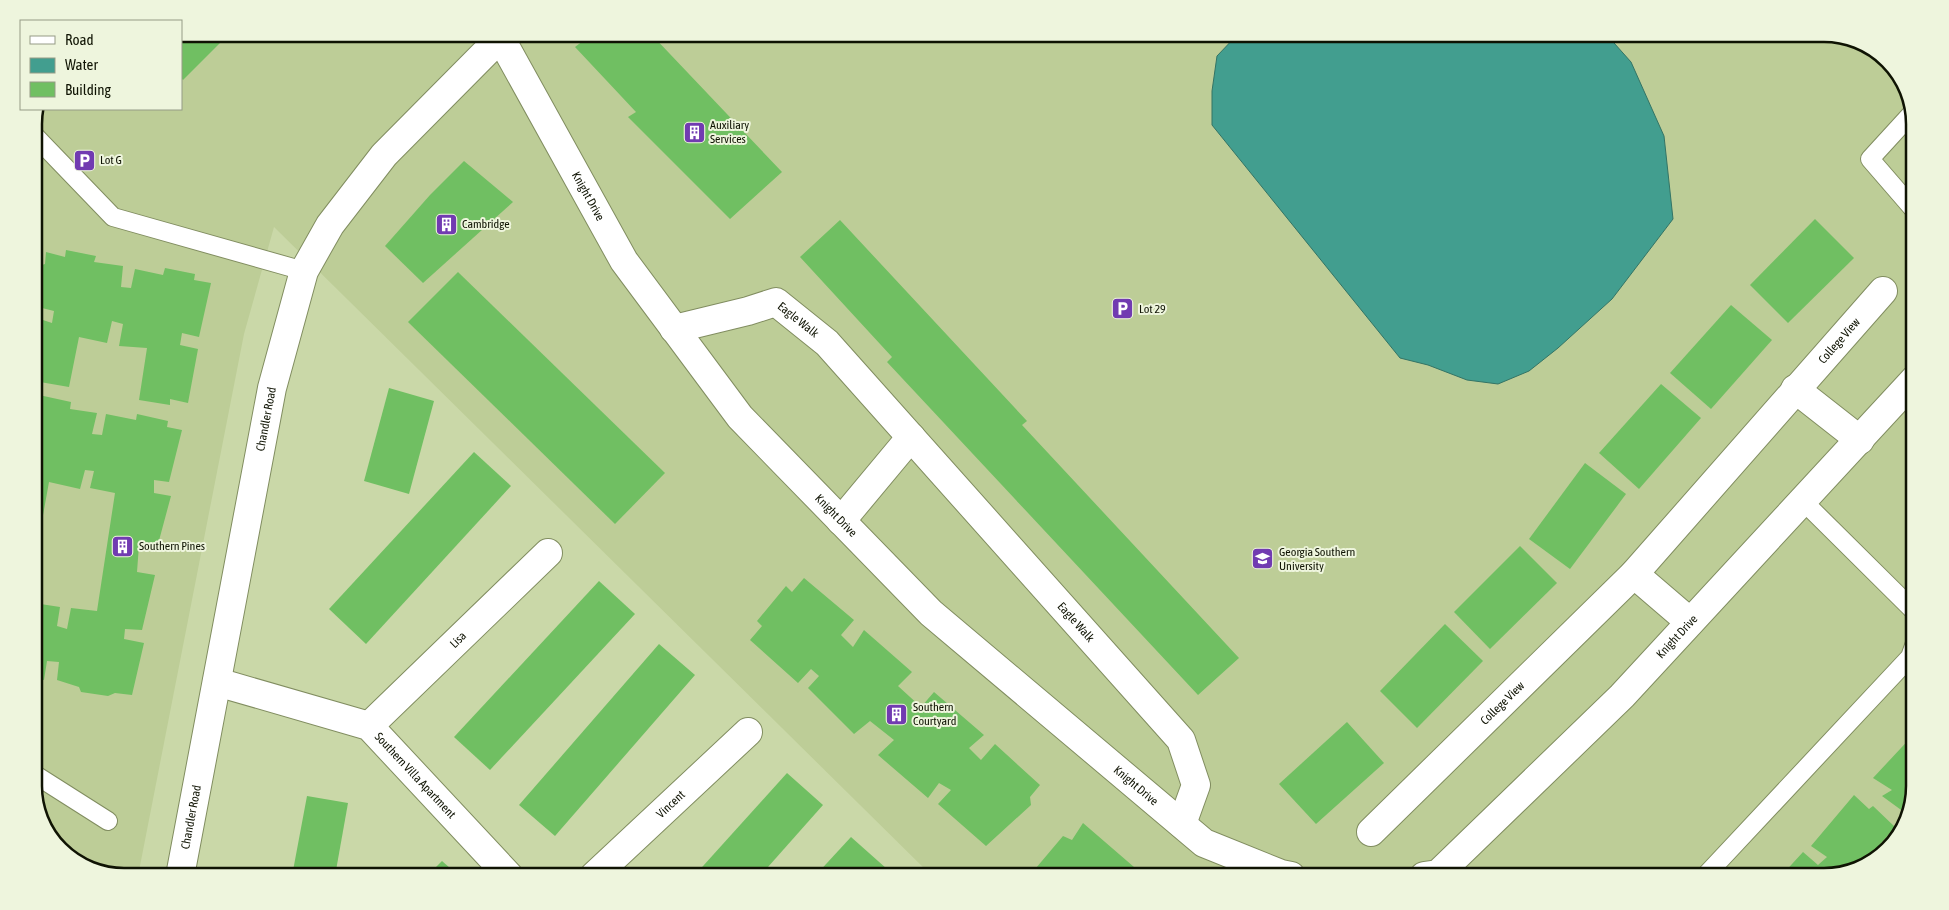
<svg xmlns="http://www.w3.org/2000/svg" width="1949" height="910" viewBox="0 0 1949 910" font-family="'Asap Condensed',sans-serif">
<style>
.built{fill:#bdcd97}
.water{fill:#429e8f;stroke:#337465}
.building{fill:#70bf62}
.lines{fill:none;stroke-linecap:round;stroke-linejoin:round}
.service-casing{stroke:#818d60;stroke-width:20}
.minor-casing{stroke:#818d60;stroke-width:30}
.service{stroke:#fff;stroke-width:18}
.minor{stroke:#fff;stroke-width:28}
.labels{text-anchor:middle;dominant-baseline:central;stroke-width:4;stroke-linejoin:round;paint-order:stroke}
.poi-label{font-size:12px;fill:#0f1303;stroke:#eef5dd;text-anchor:start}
.street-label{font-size:12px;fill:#0f1303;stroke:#eef5dd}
.rim{fill:none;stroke:#0f1303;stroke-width:2.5}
</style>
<rect width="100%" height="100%" fill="#cad8a8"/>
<polygon class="built" points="181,34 1824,34 1859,41 1900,74 1915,119 1915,785 1908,820 1874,861 1824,876 932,876 274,227 244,334 138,876 125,876 90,869 52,840 34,791 34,119 39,109 181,109"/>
<polygon class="water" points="1238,34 1606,34 1631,62 1664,136 1673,219 1612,299 1558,348 1529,371 1498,384 1467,380 1428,365 1400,358 1212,125 1212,91 1217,56"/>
<g class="building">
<polygon points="181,34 229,34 183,80 181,78"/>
<polygon points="592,34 651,34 782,172 730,219 628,117 636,112 575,47"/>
<polygon points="464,161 513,202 423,283 385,246 430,195"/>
<polygon points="1815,219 1854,258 1788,323 1750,285"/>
<polygon points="840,220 1027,421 1022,425 1239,658 1198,695 887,362 892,357 800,257"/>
<polygon points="66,250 96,256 94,262 123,266 121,287 131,288 135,269 163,275 165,268 195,274 194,280 211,283 199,337 182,333 180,345 198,349 188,403 170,399 170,405 139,400 147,348 119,346 123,324 112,321 107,343 79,337 69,387 40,382 40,375 34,374 34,317 52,323 54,311 34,306 34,302 42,265 45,264 46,252 65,257"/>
<polygon points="458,272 665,473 615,524 408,322"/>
<polygon points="1731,305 1772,340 1711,409 1670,373"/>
<polygon points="1661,384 1701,418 1639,489 1599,453"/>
<polygon points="389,388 434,401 409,494 364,481"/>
<polygon points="39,395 71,402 70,409 97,413 92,434 102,435 106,414 136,420 137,414 168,421 167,427 182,430 169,482 154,480 154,493 171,496 157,548 139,545 137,572 155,575 142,630 125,629 124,639 144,643 132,695 115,693 108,696 81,692 79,687 57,680 59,662 47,661 44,680 34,678 34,603 60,607 57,626 67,629 71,608 97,611 115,493 90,488 94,471 85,470 80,489 49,482 40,532 34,531 34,401 37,402"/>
<polygon points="474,452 511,486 366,644 329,609"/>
<polygon points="1585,463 1626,494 1570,569 1529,539"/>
<polygon points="34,546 41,547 35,575 34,575"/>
<polygon points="1520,546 1557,583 1490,649 1454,612"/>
<polygon points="804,578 854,620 841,635 853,647 864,630 912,672 898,686 921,707 934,692 984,735 969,748 981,760 995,744 1040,785 1030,797 1031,805 986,846 938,804 951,790 939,783 928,798 878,755 894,740 870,721 854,734 808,688 819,676 811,669 798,683 750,640 762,626 757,621 786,586 792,592"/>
<polygon points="599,581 635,614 490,770 454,737"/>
<polygon points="1445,624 1483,661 1417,728 1380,691"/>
<polygon points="659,644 695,675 555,836 519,805"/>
<polygon points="1347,722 1384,763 1316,824 1279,784"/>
<polygon points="1915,733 1915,785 1908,815 1882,796 1892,790 1873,778"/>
<polygon points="787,773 823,805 760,876 694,876"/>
<polygon points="1854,795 1869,809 1873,806 1895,827 1863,864 1824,876 1781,876 1803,852 1818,865 1827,857 1811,846"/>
<polygon points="307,796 348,803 335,876 292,876"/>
<polygon points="1083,823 1134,867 1122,876 1040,876 1042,875 1036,868 1063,836 1072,840"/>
<polygon points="851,837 887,869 880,876 815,876"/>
<polygon points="442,861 459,876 427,876"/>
</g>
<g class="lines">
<defs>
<g id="service">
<polyline points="1913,112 1870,159 1915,211"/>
<polyline points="34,135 113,217 304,271"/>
<polyline points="1802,500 1915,612"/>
<polyline points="34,774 108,821"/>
<polyline points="1705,876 1910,657 1915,643"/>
</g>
<g id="minor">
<path id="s1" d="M500 37 624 261 740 417 931 613 1204 843 1281 874 1291 876"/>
<path id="s2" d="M674 329 748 311 776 302 827 343 1181 740 1196 785 1182 824"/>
<polyline points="1795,389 1860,440"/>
<polyline points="841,521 911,437"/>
<polyline points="1634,574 1690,622"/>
<path id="s3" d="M217 682 369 726 509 876"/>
<path id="s4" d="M369 726 548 553"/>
<path id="s5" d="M1371 832 1634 574 1883 291"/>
<path id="s6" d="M180 876 272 388 304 271 330 225 384 155 504 34"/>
<path id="s7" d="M594 876 748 732"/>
<path id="s8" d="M1424 876 1438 874 1622 696 1915 379"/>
</g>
</defs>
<use href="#service" class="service-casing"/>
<use href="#minor" class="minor-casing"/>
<use href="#service" class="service"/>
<use href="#minor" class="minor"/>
</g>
<defs>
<symbol id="building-square" viewBox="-11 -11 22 22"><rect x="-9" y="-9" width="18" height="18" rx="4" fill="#713bb1" stroke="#eef5dd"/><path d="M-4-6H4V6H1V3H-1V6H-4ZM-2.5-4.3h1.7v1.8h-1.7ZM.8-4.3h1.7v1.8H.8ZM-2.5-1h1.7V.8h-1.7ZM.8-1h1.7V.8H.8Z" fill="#fff"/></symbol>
<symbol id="parking-square" viewBox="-11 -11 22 22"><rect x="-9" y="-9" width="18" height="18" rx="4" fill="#713bb1" stroke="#eef5dd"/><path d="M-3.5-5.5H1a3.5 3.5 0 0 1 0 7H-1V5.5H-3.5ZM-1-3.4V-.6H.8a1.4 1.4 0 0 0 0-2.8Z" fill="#fff"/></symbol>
<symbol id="university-square" viewBox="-11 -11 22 22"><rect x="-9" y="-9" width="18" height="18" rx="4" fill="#713bb1" stroke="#eef5dd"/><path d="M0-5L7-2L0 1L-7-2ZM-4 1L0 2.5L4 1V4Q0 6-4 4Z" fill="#fff"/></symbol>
</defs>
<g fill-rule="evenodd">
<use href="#building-square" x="682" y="120" width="25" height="25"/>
<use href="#parking-square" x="72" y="148" width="25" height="25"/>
<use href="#building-square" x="434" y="212" width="25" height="25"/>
<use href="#parking-square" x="1110" y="296" width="25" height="25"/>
<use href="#building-square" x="110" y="534" width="25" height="25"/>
<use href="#university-square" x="1250" y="546" width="25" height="25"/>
<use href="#building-square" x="884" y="702" width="25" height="25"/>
</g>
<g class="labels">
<g class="poi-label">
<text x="710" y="125">Auxiliary<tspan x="710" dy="14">Services</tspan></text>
<text x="100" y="160">Lot G</text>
<text x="462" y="224">Cambridge</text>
<text x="1139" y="309">Lot 29</text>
<text x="139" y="546">Southern Pines</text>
<text x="1279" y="552">Georgia Southern<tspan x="1279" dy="14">University</tspan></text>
<text x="913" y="707">Southern<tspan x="913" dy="14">Courtyard</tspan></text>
</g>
<g class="street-label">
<text stroke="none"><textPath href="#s1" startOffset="182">Knight Drive</textPath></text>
<text stroke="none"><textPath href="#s2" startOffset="134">Eagle Walk</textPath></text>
<text stroke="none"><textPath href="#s5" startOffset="679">College View</textPath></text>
<text stroke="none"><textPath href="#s6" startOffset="465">Chandler Road</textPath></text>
<text stroke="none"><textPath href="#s1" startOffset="588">Knight Drive</textPath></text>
<text stroke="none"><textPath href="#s2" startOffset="545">Eagle Walk</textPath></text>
<text stroke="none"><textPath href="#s8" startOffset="351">Knight Drive</textPath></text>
<text stroke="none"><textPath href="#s4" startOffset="124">Lisa</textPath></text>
<text stroke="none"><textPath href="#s5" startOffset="184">College View</textPath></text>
<text stroke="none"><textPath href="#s3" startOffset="226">Southern Villa Apartment</textPath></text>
<text stroke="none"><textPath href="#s1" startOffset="992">Knight Drive</textPath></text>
<text stroke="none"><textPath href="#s7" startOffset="105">Vincent</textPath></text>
<text stroke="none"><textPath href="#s6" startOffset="60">Chandler Road</textPath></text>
</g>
</g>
<path d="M0 0H1949V910H0ZM124 42H1824A82 82 0 0 1 1906 124V786A82 82 0 0 1 1824 868H124A82 82 0 0 1 42 786V124A82 82 0 0 1 124 42Z" fill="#eef5dd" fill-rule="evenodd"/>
<path class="rim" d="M124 42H1824A82 82 0 0 1 1906 124V786A82 82 0 0 1 1824 868H124A82 82 0 0 1 42 786V124A82 82 0 0 1 124 42Z"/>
<rect x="20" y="20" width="162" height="90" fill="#eef5dd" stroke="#959b86"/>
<rect x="30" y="36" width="25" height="8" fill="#ffffff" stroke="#959b86"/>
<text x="65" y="45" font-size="15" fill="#0f1303">Road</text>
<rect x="30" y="58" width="25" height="15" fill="#429e8f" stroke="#959b86"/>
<text x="65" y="70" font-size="15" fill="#0f1303">Water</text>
<rect x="30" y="82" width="25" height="15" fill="#70bf62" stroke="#959b86"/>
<text x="65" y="95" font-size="15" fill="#0f1303">Building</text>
</svg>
